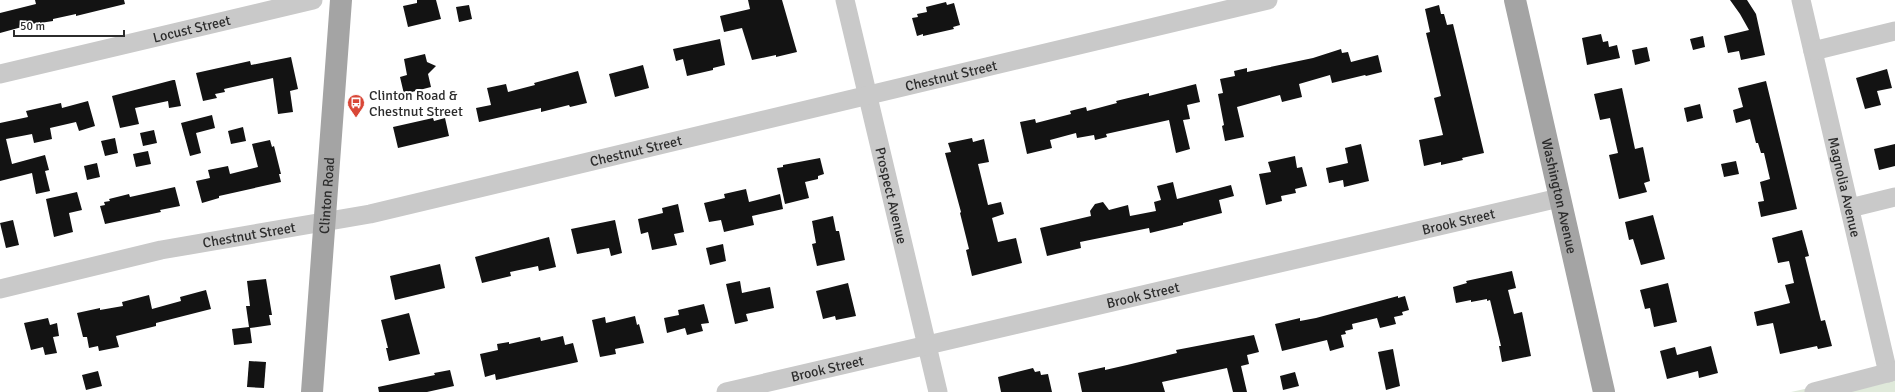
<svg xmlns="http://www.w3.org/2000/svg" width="1895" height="392" viewBox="0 0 1895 392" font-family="Signika,sans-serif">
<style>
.green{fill:#dfe9da}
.building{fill:#131313}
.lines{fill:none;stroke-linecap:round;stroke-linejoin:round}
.minor{stroke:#c9c9c9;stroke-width:19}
.major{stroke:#a4a4a4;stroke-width:22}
.labels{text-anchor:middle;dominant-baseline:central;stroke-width:4;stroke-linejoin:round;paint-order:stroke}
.street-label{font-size:14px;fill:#2c2c2c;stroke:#fff}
.poi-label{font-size:14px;fill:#2c2c2c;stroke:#fff;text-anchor:start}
</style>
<rect width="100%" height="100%" fill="#fff"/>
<polygon class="green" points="1895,369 1895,392 1791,392"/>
<g class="building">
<polygon points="35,0 124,0 125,4 76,16 76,14 53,19 53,21 40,23 40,22 0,33 0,13 36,4"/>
<polygon points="417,0 436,0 441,19 408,27 403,6 417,3"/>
<polygon points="748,0 782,0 797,52 776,57 776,55 752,60 742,28 724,32 720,16 750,9"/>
<polygon points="1730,0 1747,0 1756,14 1765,55 1741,60 1739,51 1728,53 1724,36 1749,30 1740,14"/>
<polygon points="946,2 947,5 954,3 960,25 953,27 954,29 923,36 923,34 917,36 912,18 918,17 917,14 927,12 926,7"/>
<polygon points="469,5 472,19 459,22 456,7"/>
<polygon points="1439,5 1441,14 1444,14 1447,25 1453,24 1484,153 1462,158 1463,160 1441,165 1441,162 1424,166 1419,140 1443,135 1434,98 1441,96 1426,33 1430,32 1425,9"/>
<polygon points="1601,34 1603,42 1608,41 1609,47 1617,45 1620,58 1587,65 1582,38"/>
<polygon points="1703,36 1705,47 1693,50 1690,39"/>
<polygon points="720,39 725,65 713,68 713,70 687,76 683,59 676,61 673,49"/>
<polygon points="1647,47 1650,61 1635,65 1632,50"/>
<polygon points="1341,49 1342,53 1348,52 1351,62 1378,55 1382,72 1366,76 1365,75 1332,83 1330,75 1299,84 1302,97 1282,102 1280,95 1237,107 1244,137 1225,141 1222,126 1224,125 1218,94 1223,93 1220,79 1235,76 1234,71 1247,68 1247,72 1313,58"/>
<polygon points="425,54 427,62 436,66 428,74 431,87 404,94 400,77 407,75 404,59"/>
<polygon points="291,57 298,89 290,91 293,112 278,114 273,78 224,89 225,92 215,94 217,98 203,101 196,73 250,61 251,65"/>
<polygon points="643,65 649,88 615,97 609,74"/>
<polygon points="1887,69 1892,88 1877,91 1881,105 1865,109 1856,78"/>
<polygon points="578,71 587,103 570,107 569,105 541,112 541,108 479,122 476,108 491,105 487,88 506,84 508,92 535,85 534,83"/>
<polygon points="173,80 175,80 181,106 169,108 168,101 135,108 139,124 120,128 112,96"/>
<polygon points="1766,81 1797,209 1761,217 1758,202 1764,201 1760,182 1770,179 1764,153 1761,153 1758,143 1756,143 1750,119 1736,123 1733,110 1743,107 1738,88"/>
<polygon points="1196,84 1200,102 1187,105 1190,119 1183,120 1190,149 1176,153 1169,120 1106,134 1107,137 1095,140 1094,135 1077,138 1076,133 1050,140 1052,148 1027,154 1020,122 1035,119 1036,123 1071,114 1070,111 1086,107 1087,111 1117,103 1116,101 1149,93 1149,96"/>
<polygon points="1622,88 1635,149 1643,147 1650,181 1644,183 1647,192 1619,199 1609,155 1618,153 1610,118 1600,120 1594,94"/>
<polygon points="88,101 95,126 79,131 76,122 50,128 52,139 34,143 32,134 6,139 12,164 45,155 49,170 45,171 50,191 36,194 32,173 0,181 0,123 28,117 26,111 61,103 62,108"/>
<polygon points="1700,104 1703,118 1687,122 1684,108"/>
<polygon points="212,115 215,128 196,133 201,153 190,156 181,123"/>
<polygon points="433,118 434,121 445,118 449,136 398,148 393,127"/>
<polygon points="243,127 246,141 231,144 228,131"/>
<polygon points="154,130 157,143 143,146 140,133"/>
<polygon points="115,138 118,153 105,156 101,141"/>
<polygon points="972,138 973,142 984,139 989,162 978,164 988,205 1001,202 1004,214 992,218 998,242 1016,238 1022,263 972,276 966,250 969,249 960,213 961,212 945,153 951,152 948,143"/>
<polygon points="270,140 272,147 274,146 281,174 279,174 281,182 219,196 219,198 202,203 196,181 210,178 208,170 228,166 230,174 258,167 252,144"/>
<polygon points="1361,144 1369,181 1344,187 1343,180 1329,183 1326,168 1348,163 1345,148"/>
<polygon points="1895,144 1895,166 1879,170 1874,149"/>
<polygon points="148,151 151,164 136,167 133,154"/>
<polygon points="1295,156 1297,168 1302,167 1307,186 1295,189 1296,193 1281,196 1282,201 1266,205 1259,174 1271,172 1268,162"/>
<polygon points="820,158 824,174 818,176 818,179 805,182 809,198 785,204 777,168 783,167 783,165"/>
<polygon points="1736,161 1739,174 1724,177 1721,164"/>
<polygon points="97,163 100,177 87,180 84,166"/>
<polygon points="1173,182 1177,199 1231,185 1234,196 1219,200 1222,213 1183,223 1183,225 1150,233 1149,228 1080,242 1081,248 1047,256 1040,228 1091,216 1090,211 1095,204 1103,202 1109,210 1128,205 1130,216 1156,211 1154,202 1161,200 1157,186"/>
<polygon points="175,187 180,206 160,210 161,212 105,224 100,206 105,205 104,202 110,201 109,199 129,194 130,197"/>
<polygon points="746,189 749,202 780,194 783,209 752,216 754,225 724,232 721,220 709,222 704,203 725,198 724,194"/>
<polygon points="77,192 82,210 69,213 73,232 54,237 46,199"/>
<polygon points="678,204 684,232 674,234 677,245 652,250 648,232 641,234 638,219 663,213 662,208"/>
<polygon points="1653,215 1665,259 1641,265 1633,239 1629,240 1625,222"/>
<polygon points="833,216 836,231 839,231 845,260 817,266 812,244 816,243 812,221"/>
<polygon points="13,220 19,245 6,248 0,223"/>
<polygon points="615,220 622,253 611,256 609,248 577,254 571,229"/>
<polygon points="1802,230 1809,256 1805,257 1821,321 1825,320 1832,346 1818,349 1817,346 1780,354 1773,323 1757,326 1754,312 1790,303 1785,285 1794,283 1789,261 1778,263 1772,238"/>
<polygon points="549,237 556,267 539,271 538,266 510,272 511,276 482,283 475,257"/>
<polygon points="723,244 726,261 710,265 706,248"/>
<polygon points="440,264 445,288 395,300 390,276"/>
<polygon points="1512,271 1516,288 1508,290 1514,314 1522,312 1531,356 1502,362 1499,346 1501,346 1490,300 1487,301 1487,299 1471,302 1471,300 1456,303 1453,287 1467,283 1466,281"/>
<polygon points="266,279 272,315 269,315 271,325 250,328 252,343 234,345 232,329 249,327 246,306 250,306 247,281"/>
<polygon points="740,281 742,293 770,287 774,308 746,314 748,321 735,324 726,284"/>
<polygon points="848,283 856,316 836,320 835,316 823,319 816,291"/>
<polygon points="1668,283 1677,322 1654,327 1650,308 1645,309 1640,290"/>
<polygon points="206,290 211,309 156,323 156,326 116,336 119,347 99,351 98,346 89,348 87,337 83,337 77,313 100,308 100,310 123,306 122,302 149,295 152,309 181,301 180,297"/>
<polygon points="1398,296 1398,298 1405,296 1409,310 1402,312 1403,315 1394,317 1396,324 1380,328 1377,318 1352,324 1353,329 1345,331 1346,334 1341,335 1344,347 1330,351 1327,340 1282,351 1275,324 1300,318 1300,321 1316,318"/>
<polygon points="704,304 709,323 701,324 703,331 687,335 685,328 667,333 664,318 679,315 678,310"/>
<polygon points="409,313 420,354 389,361 386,348 388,348 381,320"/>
<polygon points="635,316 637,325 639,324 644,343 615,349 616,354 600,357 592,320 605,317 606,323"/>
<polygon points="48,318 50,325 57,323 59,336 53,337 57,353 45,355 43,347 31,350 24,323"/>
<polygon points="1254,335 1259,352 1247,355 1249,364 1241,366 1247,392 1233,392 1227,368 1162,382 1165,392 1082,392 1078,373 1105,367 1105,370 1127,365 1177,353 1176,350"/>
<polygon points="563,336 565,345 573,343 578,362 496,380 495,374 485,377 480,354 498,350 497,344 509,342 509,344 540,337 541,341"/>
<polygon points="1711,346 1718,373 1699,378 1698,371 1667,379 1660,351 1675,347 1677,355"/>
<polygon points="1393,349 1400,386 1386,390 1378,352"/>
<polygon points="249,361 266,362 264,388 247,387"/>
<polygon points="1033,368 1035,372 1040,371 1041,375 1048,374 1052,392 1001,392 998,377"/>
<polygon points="450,370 454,386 427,392 379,392 378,387 435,375 434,373"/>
<polygon points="98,371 102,386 86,390 82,375"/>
<polygon points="1295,372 1299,386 1283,390 1280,376"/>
</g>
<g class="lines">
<g class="minor">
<path id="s1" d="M845 0 938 392"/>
<path id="s2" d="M1801 0 1888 373"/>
<polyline points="1813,51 1895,31"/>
<path id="s3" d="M0 74 313 0"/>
<polyline points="1850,208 1895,197"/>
<path id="s4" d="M0 289 161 250 370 214 1268 0"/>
<path id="s5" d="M726 392 1559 198"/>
<polyline points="1814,392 1895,371"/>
</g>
<g class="major">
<path id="s6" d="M1515 0 1604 392"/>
<path id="s7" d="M312 392 341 0"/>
</g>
</g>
<defs>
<symbol id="bus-pin" viewBox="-11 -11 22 30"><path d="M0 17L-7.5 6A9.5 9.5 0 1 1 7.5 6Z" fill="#d94737" stroke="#fff"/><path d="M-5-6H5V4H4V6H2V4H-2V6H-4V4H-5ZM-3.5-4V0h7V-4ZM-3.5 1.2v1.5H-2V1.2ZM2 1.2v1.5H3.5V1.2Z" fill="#fff"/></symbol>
</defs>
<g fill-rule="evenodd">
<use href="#bus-pin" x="346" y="93" width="20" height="27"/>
</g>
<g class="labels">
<g class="street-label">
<text stroke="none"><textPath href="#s3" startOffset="197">Locust Street</textPath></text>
<text stroke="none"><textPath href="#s4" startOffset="975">Chestnut Street</textPath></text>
<text stroke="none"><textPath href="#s4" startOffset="651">Chestnut Street</textPath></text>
<text stroke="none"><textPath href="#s2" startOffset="192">Magnolia Avenue</textPath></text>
<text stroke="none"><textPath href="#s7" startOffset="197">Clinton Road</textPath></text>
<text stroke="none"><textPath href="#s1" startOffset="201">Prospect Avenue</textPath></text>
<text stroke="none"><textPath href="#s6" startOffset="201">Washington Avenue</textPath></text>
<text stroke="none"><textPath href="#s5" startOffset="752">Brook Street</textPath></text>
<text stroke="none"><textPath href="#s4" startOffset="255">Chestnut Street</textPath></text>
<text stroke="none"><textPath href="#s5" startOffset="428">Brook Street</textPath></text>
<text stroke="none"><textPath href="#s5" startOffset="104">Brook Street</textPath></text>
</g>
<g class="poi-label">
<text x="369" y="95">Clinton Road &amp;<tspan x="369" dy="16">Chestnut Street</tspan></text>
</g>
</g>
<path d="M14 30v6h110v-6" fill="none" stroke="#2c2c2c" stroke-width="2"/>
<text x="20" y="30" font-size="12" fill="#2c2c2c" stroke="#ffffff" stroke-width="3" paint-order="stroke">50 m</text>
</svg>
